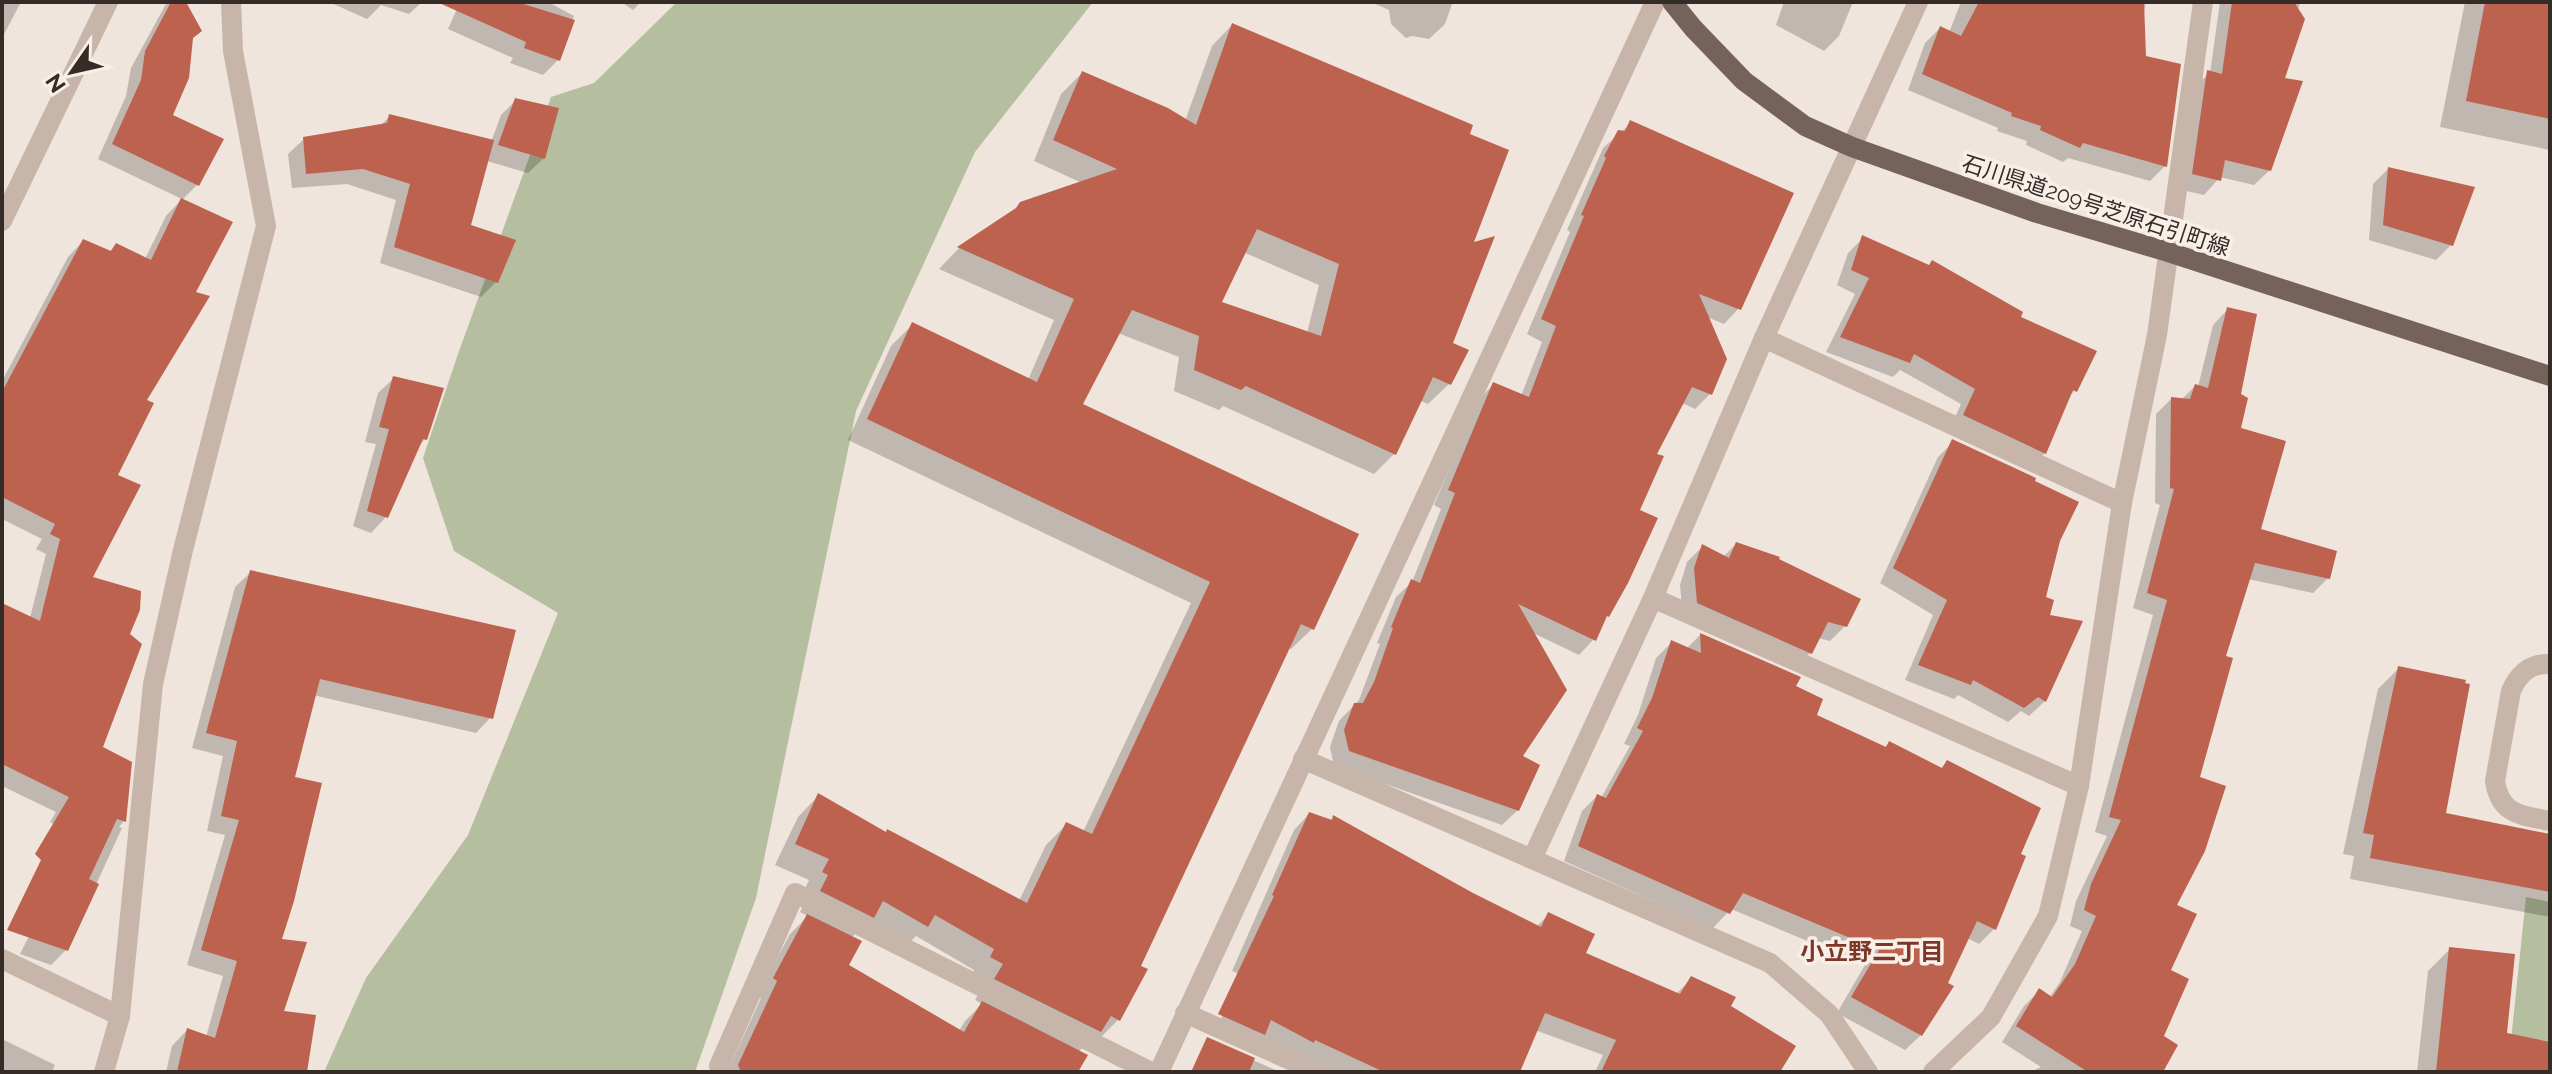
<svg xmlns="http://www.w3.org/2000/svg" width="2552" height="1074" viewBox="0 0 2552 1074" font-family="Raleway,'Noto Sans JP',sans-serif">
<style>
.green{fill:#b5be9e}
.shadow{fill:#0003;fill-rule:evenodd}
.building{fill:#bc624f;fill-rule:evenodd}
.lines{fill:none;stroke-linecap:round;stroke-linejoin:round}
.minor{stroke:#c7b5a9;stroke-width:20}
.major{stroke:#75625b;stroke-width:20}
.labels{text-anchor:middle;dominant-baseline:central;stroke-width:7;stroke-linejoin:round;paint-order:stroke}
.street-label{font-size:22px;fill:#352c28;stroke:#f8f0e8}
.neighbourhood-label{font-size:24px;font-weight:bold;fill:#7d3728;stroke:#f8f0e8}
</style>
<rect width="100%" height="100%" fill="#f0e5dc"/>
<g class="green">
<polygon points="677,2 1093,2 975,152 856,411 756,898 695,1072 324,1072 366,978 468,835 558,613 454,551 423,458 458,354 551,97 594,83"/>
<polygon points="2526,897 2550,902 2550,1056 2510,1050"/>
</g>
<g class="shadow">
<polygon points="2,2 21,2 2,38"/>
<polygon points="167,2 184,2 191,38 170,116 198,184 181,201 193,293 145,401 115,476 90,578 128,634 101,748 124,821 119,827 122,828 66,950 51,965 20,954 79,837 50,822 56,812 2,786 2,605 30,618 46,554 36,549 42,539 2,519 2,381 68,257 83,241 109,252 116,245 145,259 166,216 182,199 98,159 126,96 131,68"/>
<polygon points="329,2 422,2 409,14 381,5 367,19"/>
<polygon points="460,2 548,2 574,16 558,60 543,75 510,63 513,58 448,29"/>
<polygon points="621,2 641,2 633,10"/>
<polygon points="1371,2 1457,2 1452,4 1445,24 1429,39 1412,36 1406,38 1391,24 1389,10"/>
<polygon points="1784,2 1853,2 1839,36 1824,51 1776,25"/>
<polygon points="1961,2 2146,2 2142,23 2144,57 2165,166 2150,181 2068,158 2063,162 2026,145 2027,141 1997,131 1998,128 1908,90 1925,43 1940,28 1949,33"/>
<polygon points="2220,2 2300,2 2283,79 2270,170 2254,185 2220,177 2204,195 2178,189 2192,88 2210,73"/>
<polygon points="2465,2 2550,2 2550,150 2440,127"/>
<path d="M1232 25 1468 135 1471 245 1450 344 1449 384 1428 404 1419 400 1394 454 1374 474 1223 406 1219 410 1174 391 1179 357 1118 333 1081 405 1312 629 1291 649 1288 648 1138 967 1119 1019 1098 1040 1093 1038 1078 1052 1075 1072H737L729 1068 761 998 757 996 790 934 808 916 800 912 809 896 803 893 809 880 775 865 798 817 818 796 885 834 1019 901 1046 845 1067 824 1083 832 1191 603 848 440 891 346 912 325 1028 380 1054 320 939 269 958 249 1012 213 1082 183 1034 161 1061 94 1082 73 1185 121 1212 46ZM1243 252 1319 285 1307 333 1220 303ZM866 923 905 947 916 936 974 970 971 978 984 985 975 1000 982 1004 965 1021 959 1031 846 966 851 938Z"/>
<polygon points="516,100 544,158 528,173 487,161 469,226 496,282 481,297 380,263 396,200 347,184 292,188 288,154 304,139 380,126 390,116 491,142 501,115"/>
<polygon points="1631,123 1739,308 1724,324 1707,317 1710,394 1695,409 1682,403 1655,454 1603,620 1594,639 1579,655 1531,632 1518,810 1502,825 1334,766 1330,747 1339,721 1359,700 1380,644 1377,643 1396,597 1412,582 1441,509 1434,505 1479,399 1494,384 1521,396 1542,342 1527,334 1570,232 1567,230 1603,148"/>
<polygon points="2388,169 2451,245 2436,260 2369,240 2373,184"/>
<polygon points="1863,238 2075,390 2068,398 2045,453 2029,468 1949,431 1961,404 1900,370 1893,377 1826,352 1855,294 1837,285 1848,253"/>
<polygon points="2228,309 2239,395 2239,430 2258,531 2328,578 2313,593 2248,579 2223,658 2174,906 2161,1037 2160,1072 2030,1072 2041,1067 2002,1042 2024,1006 2039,991 2049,998 2060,982 2082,931 2070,926 2076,901 2107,836 2095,832 2153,615 2133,608 2160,505 2155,503 2156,414 2171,399 2181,400 2195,386 2198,387 2213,325"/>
<polygon points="394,378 425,439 416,448 386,517 371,533 353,526 376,444 365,442 378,393"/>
<polygon points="1953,442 2058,540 2044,598 2048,617 2045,701 2029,716 2021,711 2008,722 1958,695 1954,699 1905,680 1933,615 1880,583 1938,457"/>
<polygon points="1736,544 1846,625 1830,641 1818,638 1810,653 1795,668 1683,618 1680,585 1687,562 1702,547 1723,557"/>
<polygon points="251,572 491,717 476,733 313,695 293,779 279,941 281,1013 296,1072 166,1072 172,1046 187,1030 206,1037 223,976 187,965 225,835 207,831 223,756 192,748 235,587"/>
<polygon points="1700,635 1798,678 1793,687 1815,716 1884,748 1889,743 1940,770 1947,762 2018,855 2024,857 1994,929 1979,944 1967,938 1921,1035 1905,1050 1837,1013 1865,965 1731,909 1713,928 1564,861 1582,811 1597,796 1601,798 1630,746 1624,744 1638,715 1656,658 1671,643 1686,649"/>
<polygon points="2399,668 2444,814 2550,837 2550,917 2350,879 2354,856 2343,854 2378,689"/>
<polygon points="1309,814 1329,821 1334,817 1472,895 1536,927 1549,914 1584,954 1676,994 1692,978 1729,1006 1778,1072 1595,1072 1603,1055 1535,1030 1517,1072 1300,1072 1215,1034 1239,974 1232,971 1294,830"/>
<polygon points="2450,949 2505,1035 2550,1045 2550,1072 2417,1072 2428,971"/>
<polygon points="2,1039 55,1065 52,1072 2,1072"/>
<polygon points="1219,1045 1280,1072 1199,1072"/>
</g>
<g class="building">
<polygon points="171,2 186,2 202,31 193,38 189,78 173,115 224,139 199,186 112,144 141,80 145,51"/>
<polygon points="437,2 517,2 575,20 560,61 524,48 526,42"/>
<polygon points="1979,2 2144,2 2146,56 2181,64 2167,167 2083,143 2080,148 2040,130 2041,126 2011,116 2012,113 1922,74 1940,26 1961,36"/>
<polygon points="2232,2 2294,2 2305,19 2285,78 2303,81 2271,171 2225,160 2221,181 2192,174 2207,70 2222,74"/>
<polygon points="2485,2 2550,2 2550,119 2466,101"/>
<path d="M1232 23 1473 125 1470 134 1509 150 1474 242 1495 236 1453 343 1469 350 1451 385 1433 377 1396 455 1246 386 1241 390 1194 370 1199 336 1132 310 1083 404 1359 534 1314 630 1301 624 1141 966 1148 969 1120 1021 1111 1016 1101 1032 994 979 1003 964 990 957 994 949 935 915 928 927 883 901 874 918 820 891 828 875 822 872 829 859 795 844 818 793 886 832 887 829 1027 903 1066 822 1092 834 1210 582 867 419 912 322 1037 382 1074 299 957 247 1016 208 1020 202 1117 169 1053 140 1082 71 1168 108 1196 125ZM1257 229 1339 264 1321 336 1222 302Z"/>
<polygon points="515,98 559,108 545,159 498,145"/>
<polygon points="389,114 494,140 471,225 516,240 498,283 394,247 410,184 363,169 306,174 303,137 387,123"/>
<polygon points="1630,120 1794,193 1741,310 1699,294 1727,359 1712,395 1692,387 1657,454 1664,456 1640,510 1658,518 1628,583 1609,617 1607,616 1596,641 1518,604 1567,690 1523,756 1540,765 1519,811 1349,751 1344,730 1354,703 1363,703 1374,682 1393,628 1391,627 1411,579 1420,583 1455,493 1448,490 1493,382 1529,397 1556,326 1541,319 1584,216 1581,215 1606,158 1604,156 1618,130 1625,131"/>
<polygon points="2388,167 2475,187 2453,246 2383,225"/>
<polygon points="181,198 233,222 196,292 210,296 147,400 154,403 118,475 141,485 93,577 141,591 140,610 130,634 142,644 103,747 132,762 126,822 117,819 89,879 99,884 68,951 7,930 41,860 35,854 69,797 2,764 2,603 40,621 60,539 50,534 55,524 2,497 2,392 83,239 111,251 116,243 151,260"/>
<polygon points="1862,235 1929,265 1932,260 2023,312 2021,317 2097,351 2077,392 2073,390 2046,454 1963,415 1975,389 1914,354 1910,363 1840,337 1869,278 1851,270"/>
<polygon points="2227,307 2257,314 2241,394 2248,398 2241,428 2286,441 2261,529 2337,551 2330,579 2255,563 2226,656 2233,658 2200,777 2226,786 2205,851 2177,905 2197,914 2171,970 2189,979 2164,1036 2178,1045 2163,1072 2088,1072 2016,1026 2039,988 2052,997 2075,964 2096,916 2084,910 2091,884 2121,820 2109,817 2167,600 2147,593 2174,489 2170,488 2171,397 2190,399 2195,384 2208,388"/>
<polygon points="393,376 444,388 427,440 423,439 388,518 367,511 389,429 379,427"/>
<polygon points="1952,439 2036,478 2035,481 2079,502 2060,541 2046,597 2054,600 2050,615 2083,621 2046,702 2038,697 2024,708 1973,680 1971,685 1918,665 1947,600 1893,568"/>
<polygon points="1736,542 1780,557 1779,559 1861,599 1847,627 1828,622 1812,654 1697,603 1694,568 1702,544 1729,558"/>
<polygon points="250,570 516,630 493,719 320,679 295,777 322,783 294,901 282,939 307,942 284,1011 316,1015 307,1072 177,1072 187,1028 215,1038 237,961 201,950 239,820 221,816 237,741 206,733"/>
<polygon points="1700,633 1801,677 1796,686 1823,699 1817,715 1886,747 1889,741 1942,768 1947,760 2041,808 2021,854 2026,856 1996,930 1977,921 1948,983 1954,986 1922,1036 1851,997 1879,950 1743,893 1730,914 1578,846 1597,794 1606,798 1643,731 1637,728 1652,698 1671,640 1701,653"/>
<polygon points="2398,666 2466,680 2465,683 2470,684 2446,813 2550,834 2550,892 2370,858 2374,835 2363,833"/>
<polygon points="1309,812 1332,820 1333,815 1473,893 1541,927 1548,912 1595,934 1586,953 1680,994 1691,976 1736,997 1731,1006 1796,1046 1780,1072 1601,1072 1616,1040 1545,1013 1520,1072 1384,1072 1315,1040 1314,1043 1271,1020 1265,1035 1218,1014 1274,896 1272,895"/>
<polygon points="807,914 862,941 849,965 964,1032 982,1001 1088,1055 1078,1072 741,1072 738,1065 777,981 773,978"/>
<polygon points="2449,947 2515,954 2507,1033 2550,1042 2550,1072 2436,1072"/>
<polygon points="1207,1037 1255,1058 1249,1072 1191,1072"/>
</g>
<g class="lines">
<g class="minor">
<polyline points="2,221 108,2"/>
<polyline points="1764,338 2122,503"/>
<polyline points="1653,598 2079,786"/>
<path d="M2550 664C2530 663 2519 673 2511 691L2495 781C2500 815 2521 815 2550 821"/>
<polyline points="1303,759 1770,963 1829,1014 1868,1072"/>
<polyline points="1532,859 1653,598 1764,338 1918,2"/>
<polyline points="2,959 120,1016"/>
<polyline points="1185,1013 1317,1072"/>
<polyline points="104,1072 120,1016 153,684 183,550 266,226 233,51 231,2"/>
<polyline points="728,1072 719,1066 795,893 1151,1072"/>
<polyline points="1159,1072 1655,2"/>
<polyline points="1933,1072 1991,1017 2048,916 2079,786 2122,503 2157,335 2203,2"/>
</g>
<polyline class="major" points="1672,2 1693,28 1744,81 1805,126 1852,147 2037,213 2168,252 2550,376"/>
</g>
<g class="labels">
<g class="street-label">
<text transform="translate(2096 205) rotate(18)">石川県道209号芝原石引町線</text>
</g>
<g class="neighbourhood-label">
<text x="1872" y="951">小立野二丁目</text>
</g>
</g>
<rect width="2552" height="1074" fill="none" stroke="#352c28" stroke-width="8"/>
<g transform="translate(72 72) rotate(236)" stroke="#f8f0e8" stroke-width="6" paint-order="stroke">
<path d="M0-6L14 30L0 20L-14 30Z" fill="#352c28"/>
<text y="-12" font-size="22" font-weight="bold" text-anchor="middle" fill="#352c28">N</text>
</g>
</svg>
